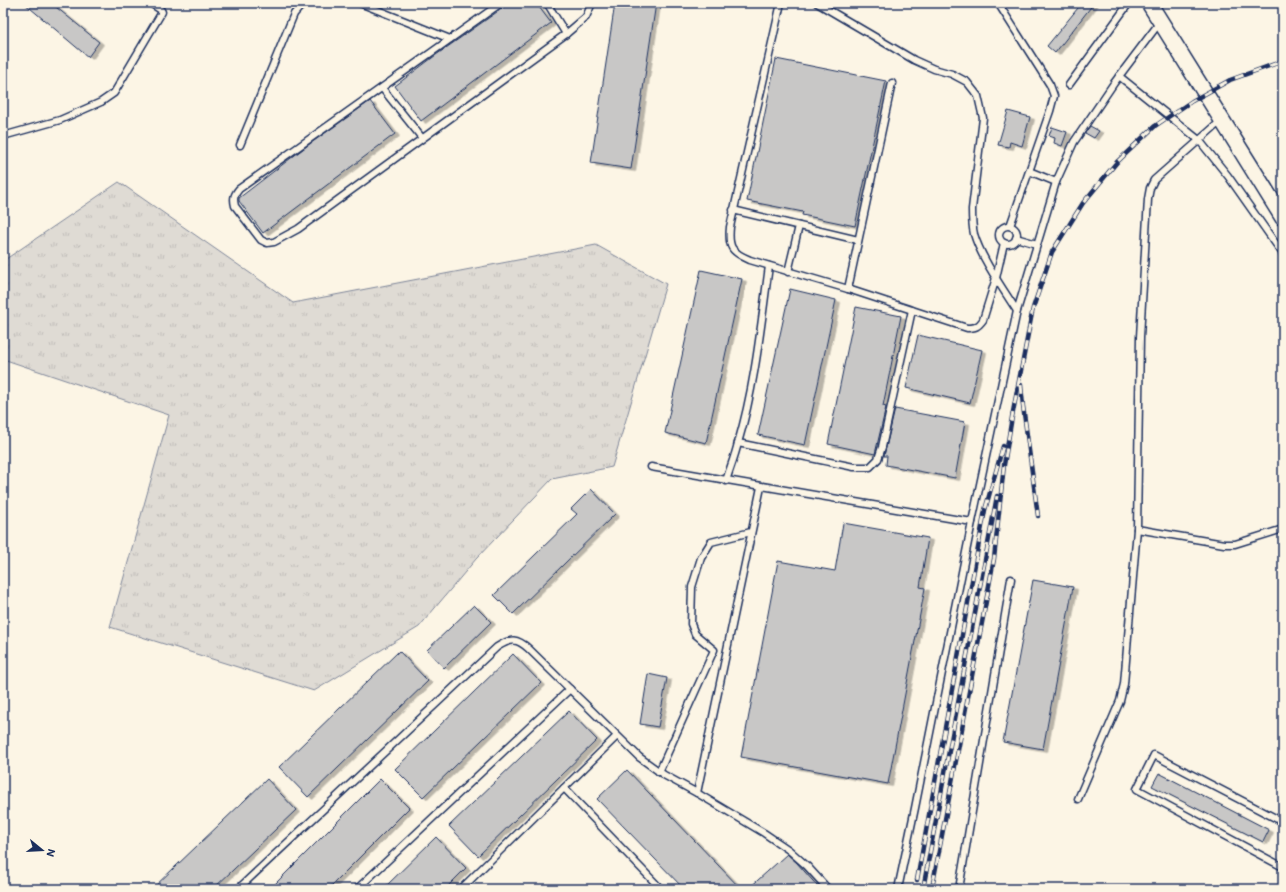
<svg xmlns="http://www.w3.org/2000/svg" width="1286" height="892" viewBox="0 0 1286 892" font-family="Itim,sans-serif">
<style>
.grass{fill:url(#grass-tufts);stroke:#7d8599}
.building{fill:#c8c7c6;stroke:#1b2f5e;filter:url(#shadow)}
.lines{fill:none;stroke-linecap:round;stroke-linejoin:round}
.service-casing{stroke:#1b2f5e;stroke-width:9}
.tertiary-casing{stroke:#1b2f5e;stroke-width:18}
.service{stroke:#fcf5e5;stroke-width:6}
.tertiary{stroke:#fcf5e5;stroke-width:15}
.rail-casing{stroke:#1b2f5e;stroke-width:4.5}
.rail{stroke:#fcf5e5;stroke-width:3;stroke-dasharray:9;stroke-linecap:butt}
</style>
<defs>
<pattern id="grass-tufts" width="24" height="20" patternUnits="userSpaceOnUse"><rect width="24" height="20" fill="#dfdbd4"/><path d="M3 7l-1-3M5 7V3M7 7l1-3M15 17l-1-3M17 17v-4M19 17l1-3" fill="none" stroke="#bfbcb8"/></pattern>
<filter id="shadow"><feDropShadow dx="4.5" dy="2.5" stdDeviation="0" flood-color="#0004"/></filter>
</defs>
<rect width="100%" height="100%" fill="#fcf5e5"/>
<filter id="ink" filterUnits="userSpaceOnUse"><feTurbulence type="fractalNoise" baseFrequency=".025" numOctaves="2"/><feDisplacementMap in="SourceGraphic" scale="8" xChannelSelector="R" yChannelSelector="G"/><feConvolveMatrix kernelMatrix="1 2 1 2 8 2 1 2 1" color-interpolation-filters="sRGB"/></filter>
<g filter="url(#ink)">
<polygon class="grass" points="119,182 293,303 596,245 666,284 612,467 552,479 476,559 419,627 314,691 110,627 169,415 3,359 3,261"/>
<g class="building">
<polygon points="24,3 51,3 99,42 88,57"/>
<polygon points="505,3 536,3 551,23 421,121 395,86 436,55 504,7"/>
<polygon points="615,3 656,3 631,169 591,163"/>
<polygon points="1082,3 1094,3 1055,53 1047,46"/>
<polygon points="776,59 886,81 855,226 802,215 803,212 747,201"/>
<polygon points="370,101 395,134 263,233 239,201 239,198 308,145"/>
<polygon points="1008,111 1030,117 1022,146 1010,142 1009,147 998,145"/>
<polygon points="1090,126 1099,131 1094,138 1085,133"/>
<polygon points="1052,127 1067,132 1062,146 1054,143 1055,138 1049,136"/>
<polygon points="701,270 742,279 706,443 665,433"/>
<polygon points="790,289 836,300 805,445 758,435"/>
<polygon points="856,307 901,316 883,406 886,407 875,454 828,444"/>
<polygon points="918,335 982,350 970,403 906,388"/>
<polygon points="895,409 965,422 955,478 886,465 887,456 884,456"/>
<polygon points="591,489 615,514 513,614 494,595 577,514 571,509"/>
<polygon points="843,523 928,538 920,587 925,588 888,784 741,757 778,561 835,571"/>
<polygon points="1033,580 1073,587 1043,749 1003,742"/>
<polygon points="474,605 491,622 444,668 427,650"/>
<polygon points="399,651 428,681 308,797 279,767"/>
<polygon points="513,654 541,683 423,797 395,769"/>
<polygon points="648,674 667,678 658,727 640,724"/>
<polygon points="569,711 597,740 478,856 449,826"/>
<polygon points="627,770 741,889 684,889 597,799"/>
<polygon points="1159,773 1269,830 1263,842 1152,786"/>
<polygon points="267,779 296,810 213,889 152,889"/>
<polygon points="380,779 409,808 328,889 270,889"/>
<polygon points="436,837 466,868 445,889 383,889"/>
<polygon points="787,854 797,863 820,889 748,889"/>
</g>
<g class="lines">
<defs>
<g id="service">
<polyline points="360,3 450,39"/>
<path d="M501 3 239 189C234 195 233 198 235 206L261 240 267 243 274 242 298 229 566 34 586 17 592 3"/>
<polyline points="547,3 566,34"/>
<path d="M781 3 730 227C728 247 731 252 750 260L848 289 967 328C975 328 978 327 983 320L996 278 1004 243"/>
<path d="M817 3 914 60 934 69 952 74 967 82 978 96 983 118 972 209C972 217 972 226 974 234 981 258 1003 289 1017 311"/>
<polyline points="998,3 1050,85 1054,96 1050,111 1010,226"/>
<polyline points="1119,76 1199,140 1228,176 1283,254"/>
<polyline points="1069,85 1129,3"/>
<polyline points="382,88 422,138"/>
<polyline points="3,136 60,120 101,102 114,93 162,12 161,10 150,3"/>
<polyline points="240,145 294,14 300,7 308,3"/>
<polyline points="1029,171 1056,182"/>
<polyline points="733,210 858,240"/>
<circle cx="1008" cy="235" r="9"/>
<polyline points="1016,238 1037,244"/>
<polyline points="788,272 799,226"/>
<polyline points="848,289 892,83"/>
<polyline points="738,443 854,467 870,467 878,459 882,447 912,310"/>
<polyline points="651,467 972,522"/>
<path d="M726 481C730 468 735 456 738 443 755 386 761 325 769 266"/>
<polyline points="1137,529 1224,544 1235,544 1283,529"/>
<polyline points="659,772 714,650 695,634 691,624 692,587 701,558 711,542 751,532"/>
<polyline points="564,788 661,889"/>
<polyline points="697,793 761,487"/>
<polyline points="1078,799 1120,701 1124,684 1137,529 1140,337 1148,199 1150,188 1154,180 1222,120"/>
<polyline points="1283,822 1154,755 1137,789 1283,867"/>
<path d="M238 889 497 647C511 638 517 638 529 649L639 757 664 775 697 793 764 833 789 850 807 866 828 889"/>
<polyline points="357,889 570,689"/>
<polyline points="461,889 617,736"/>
<polyline points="898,889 915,808 972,522 1017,311 1056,182 1074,142 1114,83 1160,22"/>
<polyline points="959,889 1011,579"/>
</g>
<polyline id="tertiary" points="1149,3 1283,218"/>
</defs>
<use href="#service" class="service-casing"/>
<use href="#tertiary" class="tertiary-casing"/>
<use href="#service" class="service"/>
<use href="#tertiary" class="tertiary"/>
<defs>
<g id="rail">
<polyline points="1021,385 1023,406 1038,516"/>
<polyline points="917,880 985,510 1003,446"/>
<polyline points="933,883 994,559 1004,465 1012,417 1033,308 1052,252 1083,203 1117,162 1155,126 1192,101 1230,80 1283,61"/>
<polyline points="923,889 997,496"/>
</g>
</defs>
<use href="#rail" class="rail-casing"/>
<use href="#rail" class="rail"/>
</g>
</g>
<rect width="1286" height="892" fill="none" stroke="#fcf5e5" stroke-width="16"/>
<rect x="8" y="8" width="1270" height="876" fill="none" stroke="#1b2f5e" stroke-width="1.5" filter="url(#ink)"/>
<g transform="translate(42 850) rotate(108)" stroke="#fcf5e5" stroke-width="3" paint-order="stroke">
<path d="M0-3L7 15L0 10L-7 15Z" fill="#1b2f5e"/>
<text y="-6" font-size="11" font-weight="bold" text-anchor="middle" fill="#1b2f5e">N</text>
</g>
</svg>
